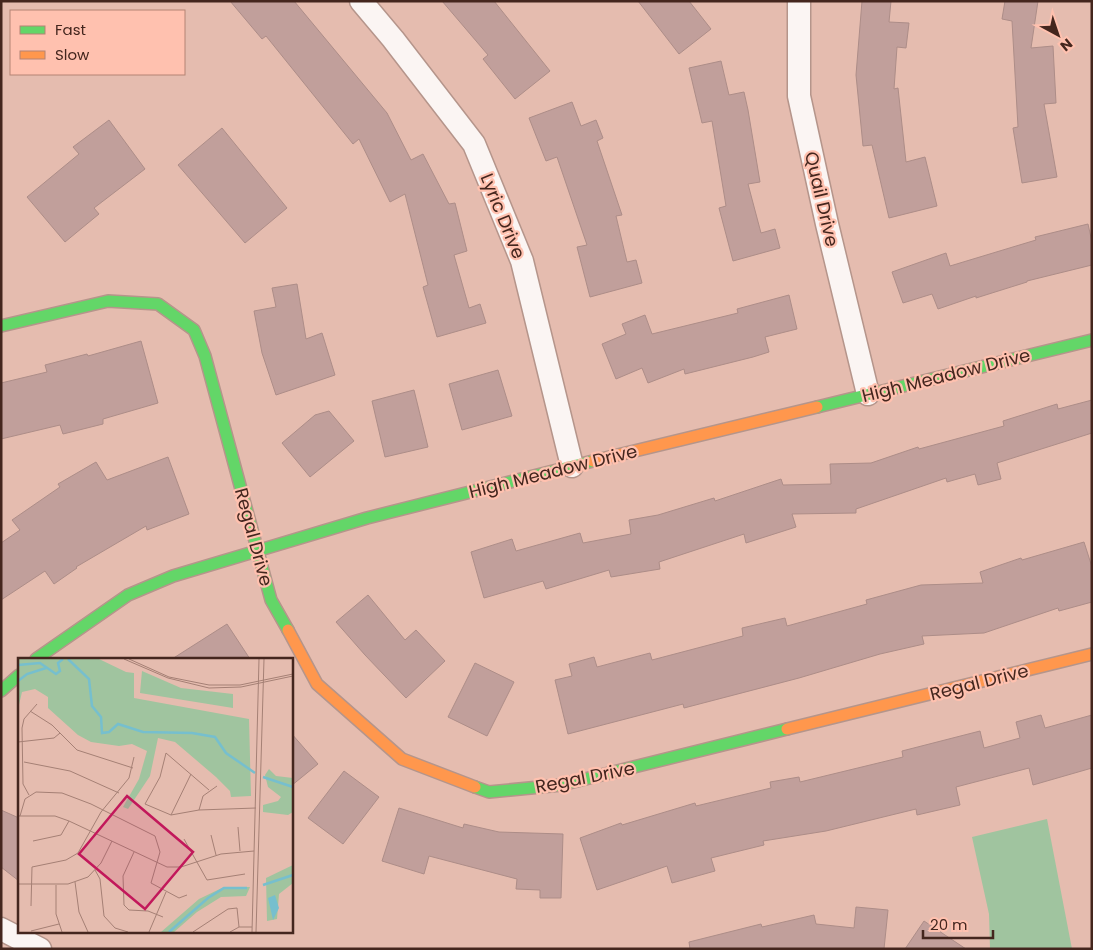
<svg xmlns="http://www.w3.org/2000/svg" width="1093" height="950" viewBox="0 0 1093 950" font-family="Poppins,sans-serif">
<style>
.green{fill:#a0c49f}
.building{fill:#c19f9b;stroke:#ad8d88}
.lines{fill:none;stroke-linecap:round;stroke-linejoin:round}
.street-casing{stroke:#b5958b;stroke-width:25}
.fast-casing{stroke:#b5958b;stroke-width:14}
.slow-casing{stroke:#b5958b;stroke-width:14}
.street{stroke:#fbf5f3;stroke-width:22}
.fast{stroke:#63d668;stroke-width:11}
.slow{stroke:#ff974d;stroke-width:11}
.labels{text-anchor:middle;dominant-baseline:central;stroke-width:4.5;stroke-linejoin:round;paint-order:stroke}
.street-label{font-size:18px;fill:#44261e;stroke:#ffc1af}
.inset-river{fill:none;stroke:#76bfce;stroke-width:2.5}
.inset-road{fill:none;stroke:#a58075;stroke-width:1}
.view{fill:#c2185b;fill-opacity:0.15;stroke:#c2185b;stroke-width:2.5}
.inset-edge{fill:none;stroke:#44261e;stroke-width:2.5}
</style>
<rect width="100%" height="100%" fill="#e5bcaf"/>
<polygon class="green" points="1047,819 1072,949 990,949 989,914 972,837"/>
<g class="building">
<polygon points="230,1 294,1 387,113 411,160 423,154 449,204 455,203 467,251 454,255 469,308 480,304 486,323 437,337 423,287 428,285 405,194 390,202 359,139 353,144 266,36 262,39"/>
<polygon points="442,1 494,1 550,71 515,99 483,59 488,55"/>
<polygon points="638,1 689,1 711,29 679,54"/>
<polygon points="862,1 891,1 889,22 909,23 906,48 897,47 894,89 898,88 906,162 925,157 937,206 889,218 872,145 863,146 856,75"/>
<polygon points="1005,1 1038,1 1031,48 1053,46 1056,103 1044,104 1057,177 1022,183 1013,128 1018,127 1012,21 1002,19"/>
<polygon points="721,61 729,95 744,92 748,110 760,182 748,184 761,233 775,229 780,248 733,261 719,208 726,206 712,121 702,123 689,68"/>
<polygon points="572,102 581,126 596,120 603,138 597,141 622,215 616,216 627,262 636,260 642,283 590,297 577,247 587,245 557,157 546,161 529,118"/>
<polygon points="109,120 145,169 94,208 99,214 65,242 27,197 79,154 73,147"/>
<polygon points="222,128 287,208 245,243 178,165"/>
<polygon points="1088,224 1092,242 1092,265 1027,281 1027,282 976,298 976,296 938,309 932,294 903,303 892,272 946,253 950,266 1036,240 1035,237"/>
<polygon points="297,284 306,339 322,333 335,375 276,395 262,353 254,311 276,307 272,288"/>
<polygon points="789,295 797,329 765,337 769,352 753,357 685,374 684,369 648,383 642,368 616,379 602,344 626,334 622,324 645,315 652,334 738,313 737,309"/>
<polygon points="141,341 158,403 103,419 103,424 63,434 60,425 1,439 1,383 47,372 45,365 87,354 88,356"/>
<polygon points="498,370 512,416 462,430 449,384"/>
<polygon points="414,390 428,447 385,457 372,401"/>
<polygon points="1092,400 1092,433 997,463 1001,479 978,485 975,474 947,482 946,478 856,509 856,513 792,514 796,527 746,543 744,534 659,562 660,569 611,577 609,570 546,589 543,581 484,598 471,552 512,539 516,551 580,533 583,543 631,534 629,520 658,515 714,498 715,501 781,479 783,485 831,484 830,464 871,463 918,447 919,449 1004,426 1003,421 1057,404 1058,409"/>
<polygon points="329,411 354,441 310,477 282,443 315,415"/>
<polygon points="168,457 189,514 147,530 146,526 76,567 77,568 54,584 45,571 1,600 1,543 20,530 12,520 60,487 58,484 96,462 107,480"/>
<polygon points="1084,542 1092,567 1092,602 1059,611 1058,608 984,633 922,636 924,644 880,654 799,678 684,708 683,704 568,734 555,680 572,676 569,664 594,657 597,667 650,653 652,660 743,636 742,628 785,618 787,626 867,604 866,600 921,585 983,583 980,572 1021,558 1022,560"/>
<polygon points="368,595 405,640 416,630 445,661 406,698 365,655 336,622"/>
<polygon points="227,624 250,659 172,659"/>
<polygon points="475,663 514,682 487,736 448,717"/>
<polygon points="1041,715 1045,728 1092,715 1092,768 1033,785 1029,768 956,787 960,805 917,815 916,809 826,831 763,841 764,845 711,858 715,871 672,883 667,866 597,890 580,838 621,823 622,825 695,803 696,806 771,788 770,782 799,777 800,782 903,757 902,751 980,731 984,748 1020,738 1016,722"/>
<polygon points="291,733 318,764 291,786"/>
<polygon points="344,771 379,797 343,844 308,818"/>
<polygon points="399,808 463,828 464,824 499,832 563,834 561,898 540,898 540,890 516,889 517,879 429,856 424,874 382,861"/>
<polygon points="1,810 19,818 19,881 1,867"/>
<polygon points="856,907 888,910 884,949 690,949 689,942 761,924 762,927 814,915 816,924 854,928"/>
<polygon points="924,921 966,949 905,949"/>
</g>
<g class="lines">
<defs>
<g id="street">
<polyline points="361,1 393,39 474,144 522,261 572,466"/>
<polyline points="799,1 799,96 827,224 868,394"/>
<polyline points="1,929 40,949"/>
</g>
<g id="fast">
<polyline points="1,326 108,301 158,304 194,330 205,356 271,600 288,630"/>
<polyline points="817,407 1092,340"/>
<polyline points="36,659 128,595 173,576 367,518 593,461"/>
<polyline points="1,691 19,675"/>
<polyline points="475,787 489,792 561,785 787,729"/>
</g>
<g id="slow">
<polyline points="593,461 817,407"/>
<polyline points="288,630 317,684 402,759 475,787"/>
<polyline points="787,729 1092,654"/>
</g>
</defs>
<use href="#street" class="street-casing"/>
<use href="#fast" class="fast-casing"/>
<use href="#slow" class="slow-casing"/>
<use href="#street" class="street"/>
<use href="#fast" class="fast"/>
<use href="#slow" class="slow"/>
</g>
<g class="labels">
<g class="street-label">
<text transform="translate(822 199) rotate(77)">Quail Drive</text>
<text transform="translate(503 216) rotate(68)">Lyric Drive</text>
<text transform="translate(946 375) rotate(-14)">High Meadow Drive</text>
<text transform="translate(553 471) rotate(-14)">High Meadow Drive</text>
<text transform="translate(254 537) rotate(75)">Regal Drive</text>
<text transform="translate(979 682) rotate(-14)">Regal Drive</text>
<text transform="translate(585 777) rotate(-11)">Regal Drive</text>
</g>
</g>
<g transform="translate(18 658)">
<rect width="275" height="275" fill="#e5bcaf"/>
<path d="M0 1H81L108 14 116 15V40L231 61 233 138 213 139 212 133 198 119 157 84 140 80 132 118 110 151 105 149 121 121 129 93 114 86 101 88 73 84 60 77 30 50V39L17 31 4 34 0 51ZM124 13 163 30 215 36V50L122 35ZM251 111 258 118 275 120V154L270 157 245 154V147L260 143 263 139 250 129 247 117ZM275 207V225L261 236 259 261 249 263 248 220ZM206 229H232L228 238 203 239 179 254 156 274H143L181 241Z" fill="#a0c49f"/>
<path d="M257 237 261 250 255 262 250 240Z" fill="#76bfce"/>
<path class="inset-river" d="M50 1 71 21 74 48 83 59 84 75 91 74 100 66 125 74 174 75 197 79 208 95 237 115M0 7 22 5 38 16 42 13 40 5 45 1M0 23 9 16 28 10M245 119 275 129M245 227 275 217M151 274 190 240 206 230H229"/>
<path class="inset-road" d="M106 1 150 20 191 30 223 29 275 18M111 1 151 19 191 27H222L275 16M12 53 34 67 59 92 115 110M0 84 36 80 42 75M6 104 52 113 101 135M191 132 148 95 142 119 127 146 153 157 181 152 238 150M11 137 5 126 4 70 6 61 19 46M181 152 185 138 199 128M153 157 173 116M0 158H37L51 163 149 209H163L203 196 236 193M2 158 7 141 18 134 44 135 73 146 137 178 142 194 133 225 161 240 169 237M220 169 222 193M193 177 198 197M166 181 189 222 227 216M15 183 43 177 51 163M116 194 105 218 106 247 111 252 130 253 145 259M77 212 82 221 86 258 97 270 110 274M57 224 61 254 70 274M0 226H50L70 219 83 205 94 183M38 227V256L44 274M13 248 14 209 48 202 60 195 83 154 111 120 116 99M13 273 41 266M131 274 148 234M175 274 210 251 219 250 221 269M212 274 221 269H234M234 274 241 1M238 274 246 1"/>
<path class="view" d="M109 138 175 194 127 251 61 196Z"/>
<rect width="275" height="275" class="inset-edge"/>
</g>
<rect width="1093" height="950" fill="none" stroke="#44261e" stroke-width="5"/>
<rect x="10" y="10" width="175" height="65" fill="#ffc1af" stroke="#b48375"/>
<rect x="20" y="26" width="25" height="8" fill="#63d668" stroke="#b48375"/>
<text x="55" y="35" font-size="15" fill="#44261e">Fast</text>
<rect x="20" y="51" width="25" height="8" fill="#ff974d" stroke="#b48375"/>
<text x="55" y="60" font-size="15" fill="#44261e">Slow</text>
<g transform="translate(1058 35) rotate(140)" stroke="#ffc1af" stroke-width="4" paint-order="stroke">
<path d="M0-4L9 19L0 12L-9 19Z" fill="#44261e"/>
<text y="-8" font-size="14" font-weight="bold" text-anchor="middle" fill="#44261e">N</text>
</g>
<path d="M923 930v8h70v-8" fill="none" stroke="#44261e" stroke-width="2.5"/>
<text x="930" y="930" font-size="15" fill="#44261e" stroke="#ffc1af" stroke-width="4" paint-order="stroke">20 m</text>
</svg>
